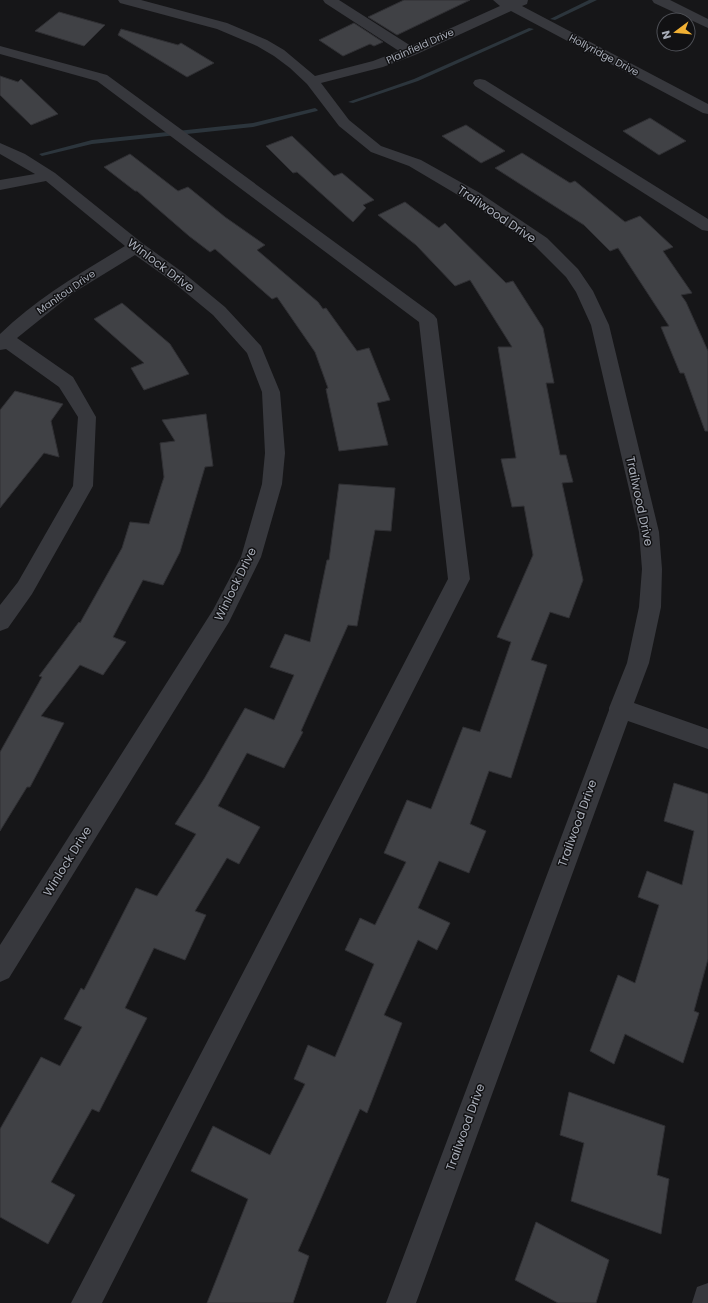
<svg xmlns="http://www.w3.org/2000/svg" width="708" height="1303" viewBox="0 0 708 1303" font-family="Poppins,sans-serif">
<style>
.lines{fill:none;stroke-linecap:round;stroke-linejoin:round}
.stream{fill:#2c353c;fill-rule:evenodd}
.building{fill:#404145;stroke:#303034}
.minor{fill:#37383d;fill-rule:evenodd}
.labels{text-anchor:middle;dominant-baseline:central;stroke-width:3;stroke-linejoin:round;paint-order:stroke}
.far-street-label{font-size:10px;fill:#a8adb8;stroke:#111113}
.street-label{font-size:12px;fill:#a8adb8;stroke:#111113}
</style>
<rect width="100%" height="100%" fill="#161618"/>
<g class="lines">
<g class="stream">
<polygon points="589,0 597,0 555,20 550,19"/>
<polygon points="529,28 534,29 418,81 353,103 348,102 414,79"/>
<polygon points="315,108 318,110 317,111 253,127 92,144 42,156 39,154 92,140 253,123"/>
</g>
</g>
<g class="building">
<polygon points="404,0 470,0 397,35 368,17"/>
<polygon points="59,12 105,25 84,46 35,31"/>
<polygon points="354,23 383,42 374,46 370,44 343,56 319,40"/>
<polygon points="121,29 178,45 181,43 214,63 187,77 118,35"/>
<polygon points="0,76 18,82 21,79 58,114 31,125 0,95"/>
<polygon points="650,118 686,141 659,155 623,131"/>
<polygon points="466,125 505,151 481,163 442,136"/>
<polygon points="292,136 334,176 342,173 374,200 363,205 366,208 353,222 297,172 293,173 266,146"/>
<polygon points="522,153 570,183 575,181 625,222 640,216 673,247 663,251 692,293 681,295 686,302 708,351 708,431 705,431 684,373 680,373 661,327 669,326 618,248 610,251 584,225 495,168"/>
<polygon points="130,154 178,191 188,187 225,217 265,245 257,250 318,302 323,309 326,308 357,351 369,348 390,400 377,403 388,445 339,451 326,389 328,388 315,352 277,297 272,299 215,249 210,252 189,236 137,191 135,191 104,167"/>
<polygon points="405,202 439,228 445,223 506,283 513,281 543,328 554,383 546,383 560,455 566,455 573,482 562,483 583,580 569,618 550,612 531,660 547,665 511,778 489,771 470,824 486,831 469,873 439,861 418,908 450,923 437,950 418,940 384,1015 402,1023 367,1113 360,1109 298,1251 309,1256 293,1303 207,1303 248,1199 191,1171 213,1126 270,1155 305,1084 294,1079 308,1045 335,1057 374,964 345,950 360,918 375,925 406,862 384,853 407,800 431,809 463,727 480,732 511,642 497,637 533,555 524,506 512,507 501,459 516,458 498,347 512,347 470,280 455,286 416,245 378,215"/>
<polygon points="122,303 170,344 189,374 144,390 131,368 144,363 94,319"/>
<polygon points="15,391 63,404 51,421 59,457 44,453 0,508 0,410"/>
<polygon points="206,414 213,466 205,467 180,552 163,585 143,580 113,637 126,642 103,675 80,665 41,716 64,723 30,787 27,787 0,831 0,752 42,677 39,676 79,622 80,623 122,548 130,522 149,524 164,477 160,443 175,441 162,420"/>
<polygon points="339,484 395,488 391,531 375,530 357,626 348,625 301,731 303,732 284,768 247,753 218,806 260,827 239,864 227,858 195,911 206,915 185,960 154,948 125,1008 147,1018 99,1112 92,1109 51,1182 75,1195 48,1244 0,1217 0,1129 41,1057 60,1066 82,1027 64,1019 81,988 84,990 136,888 157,896 196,834 175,824 204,779 245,708 274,720 294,675 270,667 285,634 310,642 327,560 329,560"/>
<polygon points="674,783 708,794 708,959 694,1011 699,1013 683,1063 625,1034 614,1064 590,1051 618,975 635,983 659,905 638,897 647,871 682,885 694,831 664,821"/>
<polygon points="569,1092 665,1126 657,1175 669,1179 661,1234 571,1201 584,1143 560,1135"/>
<polygon points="536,1222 609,1260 596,1303 558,1303 515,1280"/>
</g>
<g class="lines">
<g class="minor">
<polygon points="118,0 141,0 227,23 267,40 284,50 315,76 373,61 399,51 325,3 323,0 339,0 411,46 500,6 493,0 528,0 527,4 522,6 708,104 708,114 703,113 511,11 415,55 383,67 321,83 349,120 381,146 421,160 480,193 547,238 578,269 593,291 609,325 659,532 662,569 661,607 649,663 634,703 708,729 708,749 628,721 416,1303 386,1303 609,710 609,708 627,663 639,607 642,569 639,532 591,325 576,292 566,277 535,246 468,201 409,166 371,152 339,126 307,84 290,68 274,56 257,46 217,29 120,3"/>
<polygon points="652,0 670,0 708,19 708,28 654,3"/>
<polygon points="0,46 107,75 434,315 437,319 470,579 102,1303 71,1303 448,579 419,322 97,81 0,54"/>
<polygon points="480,79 485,80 708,219 708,231 702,230 475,86 473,83 475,80"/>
<path d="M0 143 25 154 55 173 142 243 185 274 225 307 261 346 280 392 285 453 282 484 261 557 229 622 9 978 0 982V945L213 610 241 557 262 484 265 453 262 392 247 353 213 315 173 282 135 255 73 293 17 338 73 377 96 417 93 486 32 594 8 628 0 631V605L18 582 73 486 78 417 59 387 6 349 0 350V334C37 298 81 273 125 246L46 181 0 190V180L35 174 0 154Z"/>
<polygon points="708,1283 708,1303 692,1303 697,1287"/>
</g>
</g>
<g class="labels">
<g class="far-street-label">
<text transform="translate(420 46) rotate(-24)">Plainfield Drive</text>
<text transform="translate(604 55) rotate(28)">Hollyridge Drive</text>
<text transform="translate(66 292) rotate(-35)">Manitou Drive</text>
</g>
<g class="street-label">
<text transform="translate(497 214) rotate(34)">Trailwood Drive</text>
<text transform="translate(161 265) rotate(37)">Winlock Drive</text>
<text transform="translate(640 501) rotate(78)">Trailwood Drive</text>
<text transform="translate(235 584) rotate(-64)">Winlock Drive</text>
<text transform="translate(577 823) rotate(-70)">Trailwood Drive</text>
<text transform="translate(67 861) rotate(-58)">Winlock Drive</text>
<text transform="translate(465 1127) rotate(-70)">Trailwood Drive</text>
</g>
</g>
<g transform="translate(676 32) rotate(254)"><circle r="19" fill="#111113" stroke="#4d4f55"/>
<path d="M0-3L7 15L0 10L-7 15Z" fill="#f2b134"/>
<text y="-6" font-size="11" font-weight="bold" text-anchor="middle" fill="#a8adb8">N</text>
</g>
</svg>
